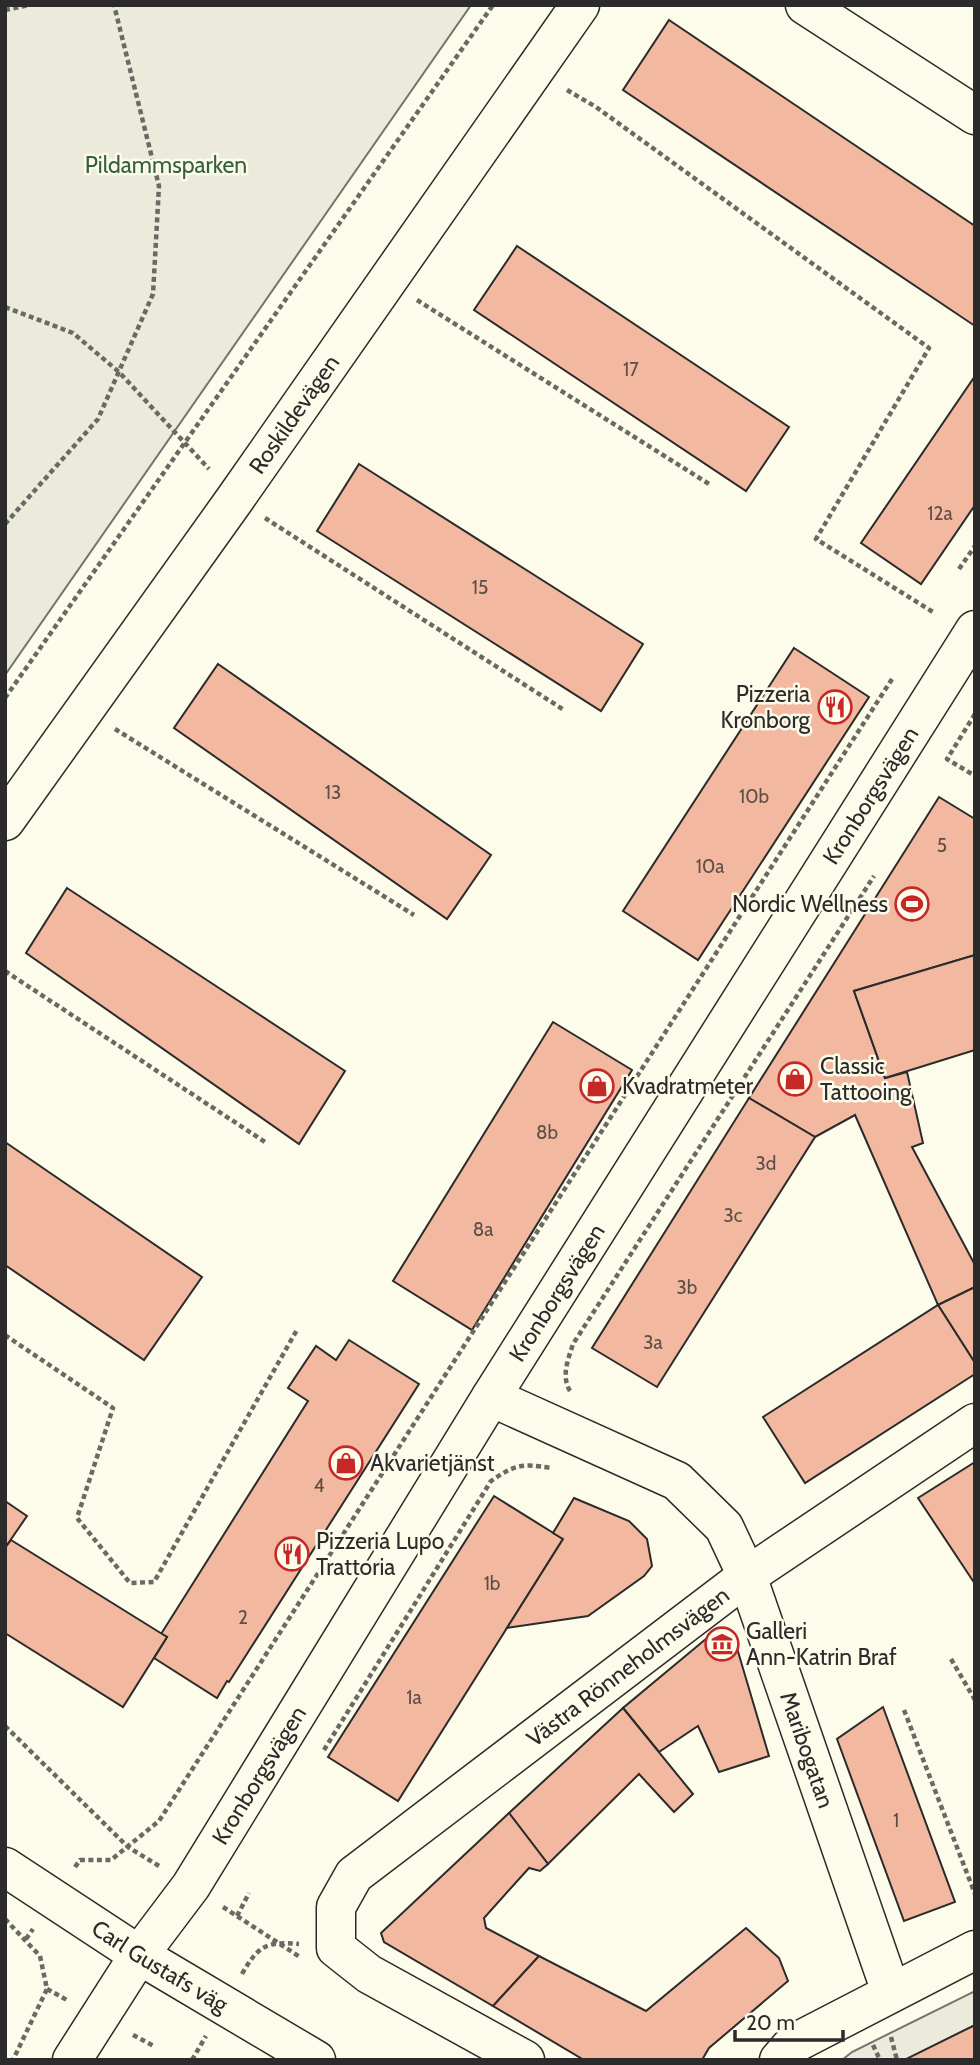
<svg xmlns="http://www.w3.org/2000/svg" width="980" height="2065" viewBox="0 0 980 2065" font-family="Cabin,sans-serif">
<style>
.green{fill:#ecebdb;stroke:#74746e;stroke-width:2}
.building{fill:#f2b8a0;stroke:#2b2b2b;stroke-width:2}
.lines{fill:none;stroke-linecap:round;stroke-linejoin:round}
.minor-casing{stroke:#2b2b2b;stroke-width:41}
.path{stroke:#6a6964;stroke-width:4.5;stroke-dasharray:5 3.5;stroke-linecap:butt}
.minor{stroke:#fdfbea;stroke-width:38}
.labels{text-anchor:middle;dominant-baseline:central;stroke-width:5;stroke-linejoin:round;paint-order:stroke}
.number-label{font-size:19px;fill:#5d4e48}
.park-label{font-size:23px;fill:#34623c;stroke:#fdfbea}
.street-label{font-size:23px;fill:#2b2b2b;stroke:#fdfbea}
.poi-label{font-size:23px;fill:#2b2b2b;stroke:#fdfbea;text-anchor:start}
</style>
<rect width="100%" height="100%" fill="#fdfbea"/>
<g class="green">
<polygon points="5,5 471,5 5,675"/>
<polygon points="975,1991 975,2025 906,2060 842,2060 852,2052"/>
</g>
<g class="building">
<polygon points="669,20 975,226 975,326 623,90"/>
<polygon points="517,246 789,427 746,491 474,310"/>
<polygon points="975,376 975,505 921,584 861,543"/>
<polygon points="359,464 643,644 601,711 317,531"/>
<polygon points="794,648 869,697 698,960 623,911"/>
<polygon points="218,664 491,855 447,919 174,728"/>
<polygon points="939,797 975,819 975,955 854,991 885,1078 907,1072 923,1143 912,1147 975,1265 975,1287 938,1305 855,1115 815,1137 749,1098"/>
<polygon points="67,888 345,1071 299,1144 26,953"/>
<polygon points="975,955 975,1050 885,1078 854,991"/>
<polygon points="553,1022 632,1070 472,1330 393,1281"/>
<polygon points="749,1098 815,1137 657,1387 592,1348"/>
<polygon points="5,1142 202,1277 144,1360 5,1265"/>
<polygon points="975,1287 975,1363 938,1305"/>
<polygon points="938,1305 975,1363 975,1374 805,1483 763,1417"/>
<polygon points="349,1340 419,1384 229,1682 227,1681 217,1698 154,1658 167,1637 161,1634 308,1401 288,1388 316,1346 336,1360"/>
<polygon points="975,1462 975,1584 918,1498"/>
<polygon points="494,1496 563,1539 398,1801 328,1757"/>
<polygon points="574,1498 629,1521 647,1539 652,1566 644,1576 588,1616 507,1628 563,1539 553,1533"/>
<polygon points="5,1501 27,1516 5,1548"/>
<polygon points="11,1540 167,1637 123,1707 5,1633 5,1548"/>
<polygon points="713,1633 734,1638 769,1756 719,1772 698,1726 659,1752 623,1708"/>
<polygon points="883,1707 955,1902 904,1921 837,1739"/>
<polygon points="623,1708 693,1794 674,1812 639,1774 548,1864 509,1813"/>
<polygon points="509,1813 548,1864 540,1871 529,1868 484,1918 486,1928 539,1956 493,2006 384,1942 381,1933"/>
<polygon points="746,1928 779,1958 788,1981 709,2048 702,2060 584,2060 493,2006 539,1956 646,2011"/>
<polygon points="975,2025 975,2060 906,2060 906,2059"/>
</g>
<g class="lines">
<defs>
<g id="minor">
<polyline points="805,5 975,115"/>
<path id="s1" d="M5 821 235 499 580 5"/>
<path id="s2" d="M491 1397 677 1481 724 1527 747 1576 891 1992"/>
<path id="s3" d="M5 1867 139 1955 316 2060"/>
<path id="s4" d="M72 2060 139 1955 191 1886 491 1397 975 630"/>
<path id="s5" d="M525 2060 369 1974 336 1948V1907L354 1875 747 1576 975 1423"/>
<polyline points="779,2060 793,2044 975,1950"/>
</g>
</defs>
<use href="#minor" class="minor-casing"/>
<g class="path">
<polyline points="5,10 29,5"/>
<polyline points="567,90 596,107 929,348 816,539 933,612"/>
<polyline points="417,300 709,484"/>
<polyline points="5,307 73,333 119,372 209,469"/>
<polyline points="265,518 564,710"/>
<polyline points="5,524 98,419 153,294 159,186 114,5"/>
<polyline points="959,569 975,546"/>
<polyline points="5,698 493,5"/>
<polyline points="975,714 947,759 975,776"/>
<polyline points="115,729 414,915"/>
<polyline points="5,971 265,1142"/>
<polyline points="5,1335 113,1408 77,1518 130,1583 154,1582 298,1328"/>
<path d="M570 1391C561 1376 568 1360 573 1344L874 876"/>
<polyline points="951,1659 975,1700"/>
<polyline points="904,1710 975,1894"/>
<polyline points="5,1726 128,1847 159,1866"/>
<path d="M324 1750 491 1481C514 1465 522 1463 551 1468"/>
<polyline points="75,1867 80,1860 111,1860 159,1821 892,679"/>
<polyline points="223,1907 300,1957"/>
<polyline points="237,1916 249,1893"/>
<polyline points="5,1919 40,1956 47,1989 13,2060"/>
<polyline points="26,1939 33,1929"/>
<path d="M242 1974C258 1946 266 1941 299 1944"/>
<polyline points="47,1989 67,2000"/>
<polyline points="133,2035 154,2046"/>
<polyline points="891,2037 897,2060"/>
<polyline points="873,2045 880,2060"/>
<polyline points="192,2060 206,2036"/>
</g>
<use href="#minor" class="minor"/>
</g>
<defs>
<symbol id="restaurant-ring" viewBox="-11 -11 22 22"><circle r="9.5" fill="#fdfbea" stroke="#c62828" stroke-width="1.5"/><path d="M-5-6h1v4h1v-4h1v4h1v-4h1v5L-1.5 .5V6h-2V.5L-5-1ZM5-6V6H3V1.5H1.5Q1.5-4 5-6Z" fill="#c62828"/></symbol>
<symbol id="stadium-ring" viewBox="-11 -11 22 22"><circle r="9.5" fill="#fdfbea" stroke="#c62828" stroke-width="1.5"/><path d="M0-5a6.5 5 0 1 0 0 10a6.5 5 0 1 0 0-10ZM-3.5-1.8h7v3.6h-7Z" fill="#c62828"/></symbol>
<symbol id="shop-ring" viewBox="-11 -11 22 22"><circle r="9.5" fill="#fdfbea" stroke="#c62828" stroke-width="1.5"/><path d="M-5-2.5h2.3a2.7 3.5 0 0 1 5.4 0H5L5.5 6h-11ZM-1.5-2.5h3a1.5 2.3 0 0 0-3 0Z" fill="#c62828"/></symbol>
<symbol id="museum-ring" viewBox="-11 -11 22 22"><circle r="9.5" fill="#fdfbea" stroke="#c62828" stroke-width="1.5"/><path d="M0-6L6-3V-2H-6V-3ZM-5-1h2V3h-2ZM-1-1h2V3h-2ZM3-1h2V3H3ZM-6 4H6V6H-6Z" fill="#c62828"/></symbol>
</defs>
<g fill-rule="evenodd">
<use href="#restaurant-ring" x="816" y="688" width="38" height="38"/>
<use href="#stadium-ring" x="893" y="885" width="38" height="38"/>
<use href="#shop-ring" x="776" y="1060" width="38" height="38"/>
<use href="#shop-ring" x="578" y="1067" width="38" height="38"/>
<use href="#shop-ring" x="327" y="1444" width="38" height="38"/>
<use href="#restaurant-ring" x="273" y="1535" width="38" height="38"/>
<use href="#museum-ring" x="703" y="1625" width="38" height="38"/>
</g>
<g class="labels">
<g class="number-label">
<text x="631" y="369">17</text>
<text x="940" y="513">12a</text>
<text x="480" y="587">15</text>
<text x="333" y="792">13</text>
<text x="754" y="796">10b</text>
<text x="942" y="845">5</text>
<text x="710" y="866">10a</text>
<text x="547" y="1132">8b</text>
<text x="766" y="1163">3d</text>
<text x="733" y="1215">3c</text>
<text x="483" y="1229">8a</text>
<text x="687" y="1287">3b</text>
<text x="653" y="1342">3a</text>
<text x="319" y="1485">4</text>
<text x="492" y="1583">1b</text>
<text x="243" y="1617">2</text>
<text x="414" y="1697">1a</text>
<text x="896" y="1820">1</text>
</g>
<g class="park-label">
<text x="166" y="165">Pildammsparken</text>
</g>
<g class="street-label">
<text stroke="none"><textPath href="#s1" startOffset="499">Roskildevägen</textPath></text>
<text stroke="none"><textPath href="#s4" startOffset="1496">Kronborgsvägen</textPath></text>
<text stroke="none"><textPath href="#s4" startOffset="908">Kronborgsvägen</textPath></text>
<text stroke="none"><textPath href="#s5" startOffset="642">Västra Rönneholmsvägen</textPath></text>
<text stroke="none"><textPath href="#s2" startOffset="508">Maribogatan</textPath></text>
<text stroke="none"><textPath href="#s4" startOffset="341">Kronborgsvägen</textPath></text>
<text stroke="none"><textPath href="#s3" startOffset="184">Carl Gustafs väg</textPath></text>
</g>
<g class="poi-label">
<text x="810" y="694" text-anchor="end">Pizzeria<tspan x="810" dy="26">Kronborg</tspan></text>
<text x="888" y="904" text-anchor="end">Nordic Wellness</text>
<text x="820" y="1066">Classic<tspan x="820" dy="26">Tattooing</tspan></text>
<text x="622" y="1086">Kvadratmeter</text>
<text x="370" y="1463">Akvarietjänst</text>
<text x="316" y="1541">Pizzeria Lupo<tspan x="316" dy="26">Trattoria</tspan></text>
<text x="746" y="1631">Galleri<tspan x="746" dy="26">Ann-Katrin Braf</tspan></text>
</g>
</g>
<rect width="980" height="2065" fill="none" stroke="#2b2b2b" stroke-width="14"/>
<path d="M735 2030v10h108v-10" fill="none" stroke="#2b2b2b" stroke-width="3.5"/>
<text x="746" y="2030" font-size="21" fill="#2b2b2b" stroke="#fdfbea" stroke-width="5" paint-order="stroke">20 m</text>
</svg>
